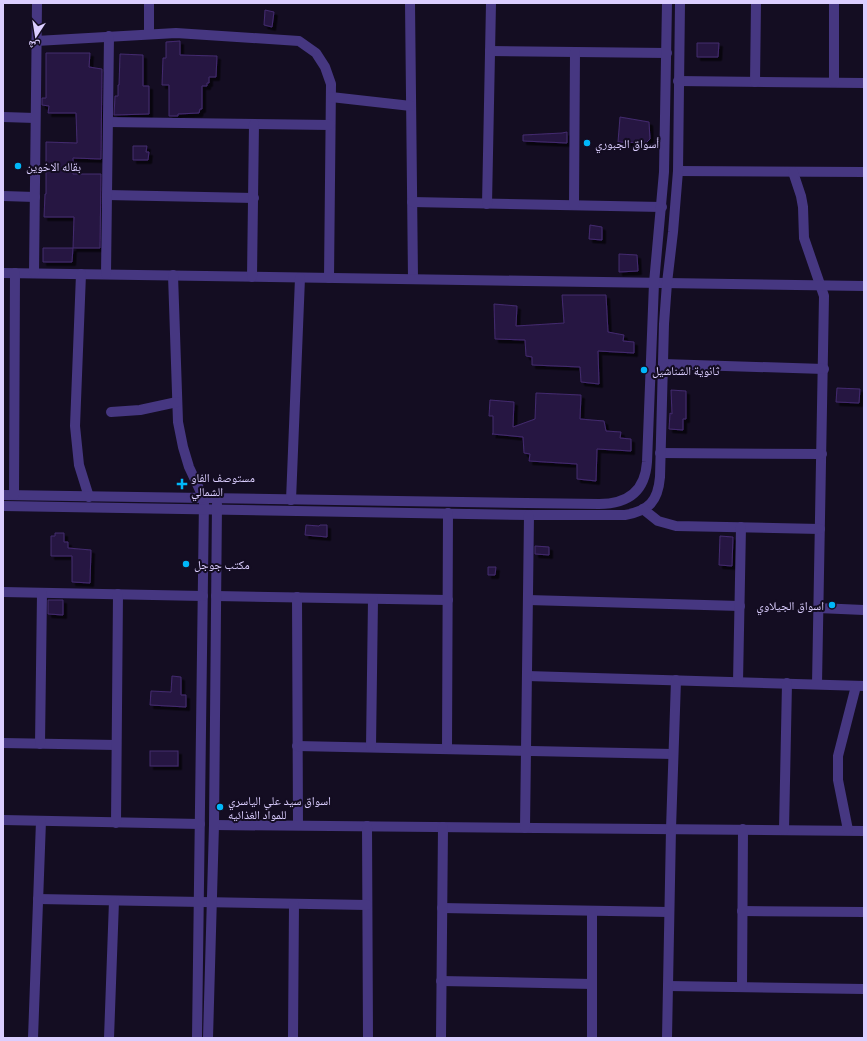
<svg xmlns="http://www.w3.org/2000/svg" width="867" height="1041" viewBox="0 0 867 1041" font-family="'Titillium Web','Noto Naskh Arabic',sans-serif">
<style>
.building{fill:#281943;stroke:#432a6f;filter:url(#shadow)}
.lines{fill:none;stroke-linecap:round;stroke-linejoin:round}
.street{stroke:#463781;stroke-width:10}
.poi-dot{fill:#00b7f9;stroke:#140d22;stroke-width:1.5}
.labels{text-anchor:middle;dominant-baseline:central;stroke-width:4;stroke-linejoin:round;paint-order:stroke}
.poi-label{font-size:12px;fill:#dbceff;stroke:#140d22;text-anchor:start}
</style>
<defs>
<filter id="shadow"><feDropShadow dx="3.5" dy="3.5" stdDeviation="0" flood-color="#0009"/></filter>
</defs>
<rect width="100%" height="100%" fill="#140d22"/>
<g class="building">
<polygon points="265,10 274,12 272,27 264,25"/>
<polygon points="180,41 180,55 217,56 216,77 209,77 209,83 207,83 207,86 202,86 202,109 200,109 199,113 178,114 178,116 169,116 169,85 162,85 163,58 166,58 166,42"/>
<polygon points="697,43 719,43 718,57 697,57"/>
<polygon points="46,53 90,53 89,67 102,69 101,159 73,158 73,174 101,174 100,248 73,248 74,217 44,217 45,194 46,194 46,142 77,143 76,113 48,113 49,106 42,105 42,98 46,98"/>
<polygon points="120,54 143,55 143,86 149,86 149,114 114,115 115,96 118,96 118,85 119,85"/>
<polygon points="620,117 649,122 650,139 646,143 618,142"/>
<polygon points="567,132 567,143 523,141 523,135 562,133"/>
<polygon points="133,146 147,146 146,152 149,152 148,160 133,160"/>
<polygon points="590,225 602,227 602,240 589,239"/>
<polygon points="43,248 73,248 72,262 43,262"/>
<polygon points="619,254 637,255 638,271 619,272"/>
<polygon points="562,295 606,295 608,332 624,335 623,341 634,342 634,353 598,351 599,384 581,382 580,367 532,365 532,357 526,356 525,340 495,339 494,304 517,306 516,326 564,323"/>
<polygon points="837,388 860,389 859,403 836,402"/>
<polygon points="671,390 686,391 686,419 683,419 683,430 669,429 670,413 672,414"/>
<polygon points="536,393 581,395 580,419 604,421 606,431 621,432 620,438 631,439 631,451 597,449 596,481 577,479 577,464 529,461 530,454 524,453 523,437 492,434 493,434 493,416 489,416 490,400 514,402 513,427 535,419"/>
<polygon points="306,525 319,526 320,525 327,525 327,537 305,535"/>
<polygon points="55,533 64,533 64,542 68,542 68,548 91,550 90,583 72,582 72,556 51,556 51,536 55,536"/>
<polygon points="720,536 733,537 732,566 719,565"/>
<polygon points="535,546 549,547 549,555 535,554"/>
<polygon points="488,567 496,567 495,575 488,575"/>
<polygon points="48,600 63,600 63,615 48,614"/>
<polygon points="172,676 181,677 181,695 186,695 186,707 150,705 151,691 171,692"/>
<rect x="150" y="751" width="28" height="15"/>
</g>
<g class="lines">
<g class="street">
<polyline points="410,3 413,279"/>
<polyline points="149,34 149,3"/>
<polyline points="36,41 176,33 299,41 316,53 325,67 331,84 329,278"/>
<polyline points="490,51 667,53"/>
<polyline points="678,81 864,83"/>
<polyline points="755,82 756,3"/>
<polyline points="834,82 834,3"/>
<polyline points="331,97 411,106"/>
<polyline points="3,117 35,118"/>
<polyline points="108,122 330,125"/>
<polyline points="678,171 864,172"/>
<polyline points="793,172 801,196 803,207 804,238 824,296 817,684"/>
<polyline points="107,195 254,198"/>
<polyline points="3,196 35,197"/>
<polyline points="412,202 662,207"/>
<polyline points="487,204 491,3"/>
<polyline points="574,205 575,52"/>
<polyline points="3,273 864,286"/>
<polyline points="34,273 37,3"/>
<polyline points="81,274 75,426 79,465 89,497"/>
<polyline points="106,274 109,36"/>
<polyline points="173,275 178,422 183,447 189,467 204,499 197,1038"/>
<polyline points="252,277 254,124"/>
<polyline points="663,364 824,369"/>
<polyline points="111,412 140,410 177,402"/>
<polyline points="660,453 822,454"/>
<path d="M3 495 599 504C628 504 645 491 647 462L654 283 664 172 667 3"/>
<polyline points="14,495 15,273"/>
<polyline points="291,500 300,278"/>
<path d="M3 506 529 515H625C649 511 658 501 660 477L664 324 667 283 673 232 678 171 680 3"/>
<polyline points="643,509 658,521 676,526 820,529"/>
<polyline points="3,592 203,596"/>
<polyline points="216,596 448,600"/>
<polyline points="297,597 298,825"/>
<polyline points="528,600 740,606"/>
<polyline points="818,608 864,610"/>
<polyline points="527,676 864,686"/>
<polyline points="738,682 741,527"/>
<polyline points="3,743 116,745"/>
<polyline points="40,744 42,593"/>
<polyline points="297,746 673,754"/>
<polyline points="371,747 373,599"/>
<polyline points="447,748 448,513"/>
<polyline points="3,820 200,824"/>
<polyline points="116,823 118,594"/>
<polyline points="214,825 864,831"/>
<polyline points="367,826 368,1038"/>
<polyline points="525,828 529,515"/>
<polyline points="784,830 787,683"/>
<polyline points="848,830 838,780 838,756 856,686"/>
<polyline points="38,899 367,905"/>
<polyline points="442,908 669,912"/>
<polyline points="742,911 864,912"/>
<polyline points="441,981 592,984"/>
<polyline points="668,986 864,989"/>
<polyline points="742,987 743,829"/>
<polyline points="33,1038 41,821"/>
<polyline points="109,1038 114,901"/>
<polyline points="208,1038 214,825 217,504"/>
<polyline points="293,1038 294,904"/>
<polyline points="441,1038 443,827"/>
<polyline points="592,1038 592,911"/>
<polyline points="667,1038 671,829 676,680"/>
</g>
</g>
<g class="poi-dot">
<circle cx="587" cy="143" r="4"/>
<circle cx="18" cy="166" r="4"/>
<circle cx="644" cy="370" r="4"/>
<path d="M180 478h4v4h4v4h-4v4h-4v-4h-4v-4h4z"/>
<circle cx="186" cy="564" r="4"/>
<circle cx="832" cy="605" r="4"/>
<circle cx="220" cy="807" r="4"/>
</g>
<g class="labels">
<g class="poi-label">
<text x="595" y="143">أسواق الجبوري</text>
<text x="26" y="166">بقاله الاخوين</text>
<text x="652" y="370">ثانوية الشناشيل</text>
<text x="191" y="477">مستوصف الفاو<tspan x="191" dy="14">الشمالي</tspan></text>
<text x="194" y="564">مكتب جوجل</text>
<text x="824" y="605" text-anchor="end">اسواق الجيلاوي</text>
<text x="228" y="800">اسواق سيد علي الياسري<tspan x="228" dy="14">للمواد الغذائيه</tspan></text>
</g>
</g>
<rect width="867" height="1041" fill="none" stroke="#dbceff" stroke-width="8"/>
<g transform="translate(36 36) rotate(192)" stroke="#140d22" stroke-width="3" paint-order="stroke">
<path d="M0-3L7 15L0 10L-7 15Z" fill="#dbceff"/>
<text y="-6" font-size="11" font-weight="bold" text-anchor="middle" fill="#dbceff">ش</text>
</g>
</svg>
